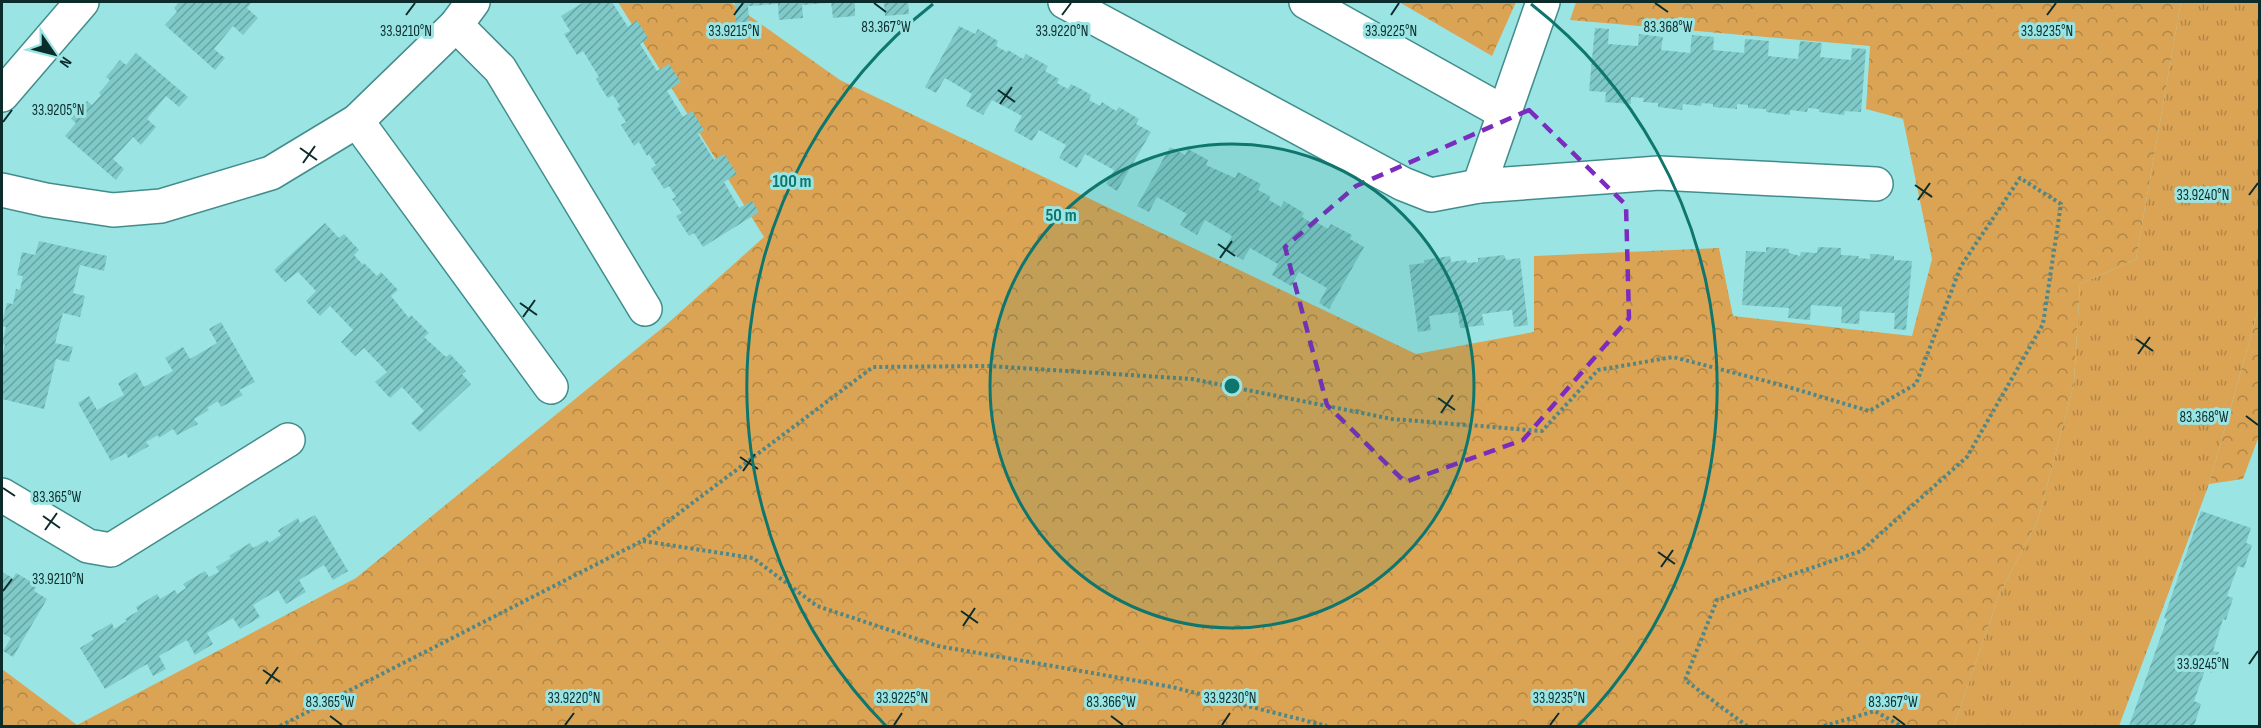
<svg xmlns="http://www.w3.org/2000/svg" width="2261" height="728" viewBox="0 0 2261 728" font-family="'Sofia Sans Condensed',sans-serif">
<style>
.grass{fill:url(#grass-tufts)}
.forest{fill:url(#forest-crowns)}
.building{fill:url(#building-hatch)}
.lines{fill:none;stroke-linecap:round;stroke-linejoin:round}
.minor-casing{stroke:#428d8c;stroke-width:36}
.path{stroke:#528786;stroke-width:4;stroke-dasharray:3 3;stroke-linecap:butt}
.minor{stroke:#fff;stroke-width:33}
.marked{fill:none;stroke:#7b2cbf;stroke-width:4.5;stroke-dasharray:12 8;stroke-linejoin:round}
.ticks{fill:none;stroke:#0b2c2b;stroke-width:2}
.ring{fill:none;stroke:#0f766e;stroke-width:3}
.ticks-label{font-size:15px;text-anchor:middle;fill:#0b2c2b;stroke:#9ae5e4;stroke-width:6;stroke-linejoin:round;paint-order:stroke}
.centre{fill:#0f766e;stroke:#9ae5e4;stroke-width:3}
.ring-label{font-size:18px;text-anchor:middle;font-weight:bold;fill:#0f766e;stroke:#9ae5e4;stroke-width:6;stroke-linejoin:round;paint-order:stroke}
</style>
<defs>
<pattern id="grass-tufts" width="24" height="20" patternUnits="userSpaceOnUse" patternTransform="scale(1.5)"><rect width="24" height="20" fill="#dba455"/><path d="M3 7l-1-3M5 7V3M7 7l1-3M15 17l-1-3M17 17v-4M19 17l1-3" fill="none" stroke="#b08647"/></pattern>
<pattern id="forest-crowns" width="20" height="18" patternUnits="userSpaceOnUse" patternTransform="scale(1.5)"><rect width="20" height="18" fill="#dba455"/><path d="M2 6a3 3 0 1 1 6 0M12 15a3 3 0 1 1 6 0" fill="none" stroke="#b08647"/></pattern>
<pattern id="building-hatch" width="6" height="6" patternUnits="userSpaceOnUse" patternTransform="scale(1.5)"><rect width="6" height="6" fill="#7fcac9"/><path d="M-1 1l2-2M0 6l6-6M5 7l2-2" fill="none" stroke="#66a4a3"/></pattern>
</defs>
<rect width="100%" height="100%" fill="#9ae5e4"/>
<polygon class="grass" points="2181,2 2259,2 2259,307 2209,484 2119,726 1954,726 1999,595 2038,520 2074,383 2080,284 2136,259"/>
<g class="forest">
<polygon points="618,2 730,2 840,80 1416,354 1534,332 1534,256 1719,248 1733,316 1912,336 1932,259 1903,119 1866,109 1870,46 1570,20 1576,2 2181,2 2136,259 2080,284 2074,383 2038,520 1999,595 1954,726 2,726 2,669 77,725 356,578 667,324 764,237"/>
<polygon points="1399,2 1516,2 1492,56"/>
<polygon points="2259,307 2259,436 2243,479 2209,484"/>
</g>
<g class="building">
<polygon points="179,2 252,2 247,8 258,18 243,35 233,26 214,49 225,58 215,70 165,25 177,12 174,8"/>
<polygon points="584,2 612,2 628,27 637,20 648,38 640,44 657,71 669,64 681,82 667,91 683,117 692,111 704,130 698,134 714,160 724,154 737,174 724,182 739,208 752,201 759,212 703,247 694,233 689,236 676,216 682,213 672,199 676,197 669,186 664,189 659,181 651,169 656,165 649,154 647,156 639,142 634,146 631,141 621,125 626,122 617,108 620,106 613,95 608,98 605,94 596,79 599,77 583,51 577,55 564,34 570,31 561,16"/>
<polygon points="735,2 827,2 828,3 802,5 803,18 779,20 778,4 748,6 749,22 736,23"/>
<polygon points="831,2 855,2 855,16 833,18"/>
<polygon points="884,2 908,2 909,14 885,16"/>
<polygon points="959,26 975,34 978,29 998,41 996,46 1007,52 1008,50 1023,59 1026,54 1048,66 1045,71 1059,79 1057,83 1068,89 1071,84 1081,89 1091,95 1089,100 1100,106 1102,102 1116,111 1119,107 1139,119 1136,124 1151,132 1117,191 1106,184 1114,170 1085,154 1077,168 1059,158 1066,145 1039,130 1032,141 1014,131 1022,116 992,100 983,115 966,106 972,94 945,78 936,93 925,87"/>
<polygon points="1595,28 1609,29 1608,44 1638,46 1639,34 1663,37 1661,50 1690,53 1692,35 1714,37 1713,50 1744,53 1745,39 1769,41 1768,56 1798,59 1800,41 1822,43 1820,57 1851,60 1852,48 1866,49 1861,112 1845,111 1844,115 1819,112 1819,109 1808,108 1807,112 1790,110 1790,115 1766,112 1766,109 1748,108 1748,105 1737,104 1737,109 1713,107 1713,104 1702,103 1701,106 1683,104 1682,110 1658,107 1658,103 1643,102 1644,98 1631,97 1631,104 1605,102 1606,92 1589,91"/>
<polygon points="136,53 188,97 179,107 166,96 147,119 156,127 141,145 133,137 113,159 124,169 116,180 65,136 76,123 71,119 87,101 92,105 101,95 99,93 110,80 106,77 120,60 126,65"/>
<polygon points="1170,147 1185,155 1188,149 1208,160 1206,165 1235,178 1238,172 1261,184 1258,190 1270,196 1269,200 1281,207 1284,201 1304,213 1302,217 1312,223 1313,220 1328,229 1331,224 1352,235 1350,239 1364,247 1329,309 1319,303 1327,288 1299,272 1291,286 1272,275 1278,264 1250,248 1243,260 1224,250 1232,236 1205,220 1197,235 1180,225 1187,214 1157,197 1149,212 1137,206"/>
<polygon points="325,223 339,238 344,234 359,250 354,255 363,265 364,263 377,276 381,272 398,290 391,296 409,318 411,315 429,333 424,337 446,357 450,354 466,371 462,374 471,384 420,432 411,423 424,411 402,387 390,398 375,382 387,372 364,348 355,356 341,342 353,330 330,306 320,316 306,301 316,291 298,272 285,282 274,270"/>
<polygon points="39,241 107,256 104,271 80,265 73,293 85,296 80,317 63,313 55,343 73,347 69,362 56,359 44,409 2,399 2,357 5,345 2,344 6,327 2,326 2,323 7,303 13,304 16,289 20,290 23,276 17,275 22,252 35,255"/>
<polygon points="1766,247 1789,249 1789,253 1800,256 1801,252 1817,253 1818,247 1841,248 1841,255 1859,256 1858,258 1870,259 1870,254 1874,254 1894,256 1894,260 1912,261 1906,330 1894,329 1895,313 1860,311 1859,324 1841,323 1842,307 1811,305 1810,320 1788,318 1789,308 1742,305 1746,251 1766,252"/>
<polygon points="1504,255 1506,260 1520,258 1528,325 1514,327 1512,310 1482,314 1484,325 1460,328 1458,312 1429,316 1431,330 1418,332 1409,265 1424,263 1424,260 1450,256 1451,262 1466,260 1467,263 1478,262 1478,258"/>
<polygon points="221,322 255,382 239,390 243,395 221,407 218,401 207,408 209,410 194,419 198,424 177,435 173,429 159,438 158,435 146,442 149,446 128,458 126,453 111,461 78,403 89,396 97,410 124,395 118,383 136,372 144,387 173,371 165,358 183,347 190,359 217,343 209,329"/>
<polygon points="2201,511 2251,528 2246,543 2252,545 2244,568 2238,566 2227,596 2233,598 2226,620 2223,619 2213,651 2219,652 2212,673 2205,670 2194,701 2201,704 2194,726 2186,724 2185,726 2129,726 2167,619 2164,618"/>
<polygon points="315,515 348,571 333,580 324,565 299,580 306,592 286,604 278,590 253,605 260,617 240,629 233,618 207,633 213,644 195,655 187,640 159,656 166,669 153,676 147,664 105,689 80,648 94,639 91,635 112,623 114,629 127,621 125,619 138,611 136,607 157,594 160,599 175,590 177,594 186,588 183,584 205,571 209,577 219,572 216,567 231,558 229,556 250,543 253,548 267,540 269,543 281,535 278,531 280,529 298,518 300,523"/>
<polygon points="2,572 13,578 16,573 37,585 34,591 47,599 13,657 3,651 11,638 2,633"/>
</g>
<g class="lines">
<defs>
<g id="minor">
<polyline points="473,2 456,25 500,69 645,309"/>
<polyline points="1065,2 1403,184 1431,195 1479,186"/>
<polyline points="1306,2 1503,112"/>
<polyline points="1543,2 1479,186 1659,173 1876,184"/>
<polyline points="2,95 82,2"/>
<polyline points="357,121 551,387"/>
<polyline points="2,190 46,200 113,210 161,206 271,173 357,121 456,25"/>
<polyline points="2,495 88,546 111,550 288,440"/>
</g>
</defs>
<use href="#minor" class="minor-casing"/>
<g class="path">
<polyline points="643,541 753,558 817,606 938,646 1172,687 1327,726"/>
<polyline points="280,726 642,541 873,367 989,366 1192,379 1392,419 1542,431 1598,370 1673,357 1785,386 1869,411 1916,384 1961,266 2020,178 2061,204 2043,324 1967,457 1861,551 1717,600 1685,680 1747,726"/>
<polyline points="1824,726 1875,711 1901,726"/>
</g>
<use href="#minor" class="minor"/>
</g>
<path class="marked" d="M1529 110 1626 205 1629 318 1523 440 1405 482 1327 405 1285 247 1356 186Z"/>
<path class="ticks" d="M874 3 886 12M1655 3 1668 12M406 15 415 3M734 15 743 3M1062 15 1071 3M1391 15 1399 3M2047 15 2056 3M998 90 1015 102M1000 104 1012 87M3 122 12 110M300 148 317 160M303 163 315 146M1915 185 1932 197M2249 195 2258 183M1918 200 1930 183M1218 244 1235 256M1220 258 1232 241M520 303 537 315M523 317 535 300M2136 339 2153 351M2138 354 2150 337M1438 398 1455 410M1441 413 1453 395M2246 416 2258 425M740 457 758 469M743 471 755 454M3 488 15 496M43 516 60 528M45 530 57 513M1658 552 1675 564M1661 567 1673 550M3 591 12 579M961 611 978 623M963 626 975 608M2249 664 2258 651M263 670 280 682M266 684 278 667M330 716 342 725M1111 716 1123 725M1893 716 1905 725M565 725 574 713M894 725 902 713M1222 725 1230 713M1550 725 1559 713"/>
<circle cx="1232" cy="386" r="242" fill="#0f766e" fill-opacity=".12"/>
<g class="ring">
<circle cx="1232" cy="386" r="242"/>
<path d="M886 726A485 485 0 0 1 933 4M1531 4A485 485 0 0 1 1578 726"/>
</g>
<g class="ticks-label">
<text x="886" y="32">83.367°W</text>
<text x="1668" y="32">83.368°W</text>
<text x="406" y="36">33.9210°N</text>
<text x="734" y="36">33.9215°N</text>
<text x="1062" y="36">33.9220°N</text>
<text x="1391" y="36">33.9225°N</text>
<text x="2047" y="36">33.9235°N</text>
<text x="58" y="115">33.9205°N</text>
<text x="2203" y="200">33.9240°N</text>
<text x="2204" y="422">83.368°W</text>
<text x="57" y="502">83.365°W</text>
<text x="58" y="584">33.9210°N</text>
<text x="2203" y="669">33.9245°N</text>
<text x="574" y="703">33.9220°N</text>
<text x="902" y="703">33.9225°N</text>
<text x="1230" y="703">33.9230°N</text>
<text x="1559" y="703">33.9235°N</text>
<text x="330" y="707">83.365°W</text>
<text x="1111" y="707">83.366°W</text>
<text x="1893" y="707">83.367°W</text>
</g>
<circle cx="1232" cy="386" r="9" class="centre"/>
<g class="ring-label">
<text x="792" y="187">100 m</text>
<text x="1061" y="221">50 m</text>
</g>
<rect width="2261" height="728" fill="none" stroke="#0b2c2b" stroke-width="6"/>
<g transform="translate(54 54) rotate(125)" stroke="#9ae5e4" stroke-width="4.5" paint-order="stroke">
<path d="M0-4.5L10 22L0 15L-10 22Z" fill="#0b2c2b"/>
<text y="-9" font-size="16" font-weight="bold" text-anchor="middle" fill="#0b2c2b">N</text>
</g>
</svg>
